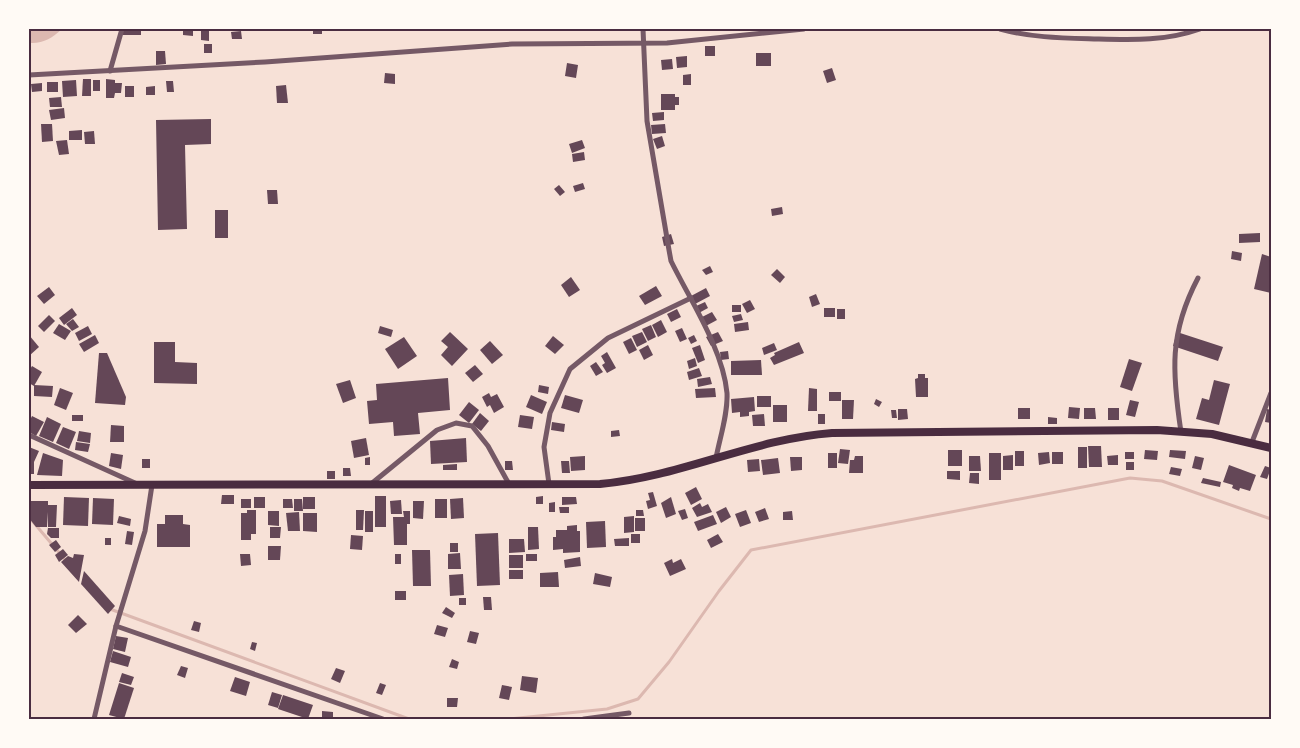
<svg xmlns="http://www.w3.org/2000/svg" width="1300" height="748" viewBox="0 0 1300 748" font-family="'Asap Condensed',sans-serif">
<style>
.water{fill:#dcb8b0}
.lines{fill:none;stroke-linecap:round;stroke-linejoin:round}
.stream{stroke:#dcb8b0;stroke-width:3}
.building{fill:#644757}
.minor{stroke:#755966;stroke-width:5}
.secondary{stroke:#4a2c40;stroke-width:8}
.neatline{fill:none;stroke:#4a2c40;stroke-width:2}
</style>
<rect width="100%" height="100%" fill="#f7e1d7"/>
<path class="water" d="M29 29H62C52 38 43 44 29 43Z"/>
<g class="lines">
<g class="stream">
<polyline points="29,517 67,562"/>
<polyline points="110,609 409,719"/>
<polyline points="509,719 607,709 638,699 669,662 719,591 751,550 1130,478 1162,481 1271,519"/>
</g>
</g>
<g class="building">
<rect x="123" y="29" width="18" height="6"/>
<polygon points="183,29 193,30 193,36 183,35"/>
<rect x="313" y="29" width="9" height="5"/>
<polygon points="201,30 209,31 209,41 201,40"/>
<polygon points="241,31 242,39 232,39 231,32"/>
<rect x="204" y="44" width="8" height="9"/>
<rect x="705" y="46" width="10" height="10"/>
<polygon points="156,51 165,51 166,64 156,65"/>
<rect x="756" y="53" width="15" height="13"/>
<polygon points="687,56 687,67 677,68 676,57"/>
<polygon points="672,59 673,69 662,70 661,60"/>
<polygon points="567,63 578,65 576,78 565,76"/>
<polygon points="832,68 836,80 827,83 823,71"/>
<polygon points="385,73 395,74 395,84 384,83"/>
<polygon points="691,74 691,85 683,85 683,75"/>
<polygon points="83,79 91,79 91,96 82,96"/>
<polygon points="106,79 115,80 115,83 122,83 121,93 115,93 114,98 106,98"/>
<polygon points="76,80 77,96 63,97 62,81"/>
<rect x="93" y="80" width="7" height="11"/>
<polygon points="166,81 173,81 174,92 167,92"/>
<rect x="47" y="82" width="11" height="10"/>
<polygon points="42,83 42,91 32,92 31,84"/>
<polygon points="286,85 288,103 277,103 276,86"/>
<rect x="125" y="86" width="9" height="11"/>
<polygon points="155,86 155,95 146,95 146,87"/>
<polygon points="661,94 675,94 675,97 679,97 679,105 675,105 675,110 661,110"/>
<polygon points="61,97 62,107 50,107 49,98"/>
<polygon points="64,108 65,118 51,120 49,110"/>
<polygon points="664,112 664,120 653,121 652,113"/>
<polygon points="211,119 211,144 185,145 187,229 158,230 156,120"/>
<polygon points="41,124 52,124 53,141 42,142"/>
<polygon points="665,124 666,133 652,134 651,125"/>
<polygon points="82,130 82,140 69,140 69,131"/>
<polygon points="94,131 95,144 85,144 84,132"/>
<polygon points="662,136 665,146 657,149 653,139"/>
<polygon points="67,140 69,154 59,155 56,141"/>
<polygon points="582,140 585,148 572,153 569,144"/>
<polygon points="584,152 585,160 573,162 572,154"/>
<polygon points="583,183 585,189 575,192 573,186"/>
<polygon points="559,185 565,192 560,196 554,189"/>
<polygon points="267,190 277,190 278,204 268,204"/>
<polygon points="782,207 783,214 772,216 771,209"/>
<rect x="215" y="210" width="13" height="28"/>
<polygon points="1260,233 1260,242 1239,243 1239,234"/>
<polygon points="671,234 674,244 664,246 662,237"/>
<polygon points="1232,251 1242,253 1241,261 1231,259"/>
<polygon points="1262,254 1271,257 1271,293 1254,289"/>
<polygon points="710,266 713,272 706,275 702,270"/>
<polygon points="777,269 785,277 780,283 771,275"/>
<polygon points="571,277 580,290 569,297 561,285"/>
<polygon points="656,286 662,296 645,305 639,296"/>
<polygon points="49,287 55,295 44,304 37,296"/>
<polygon points="706,288 710,296 695,304 691,296"/>
<polygon points="816,294 820,304 812,307 809,297"/>
<polygon points="750,300 755,309 747,313 742,304"/>
<polygon points="705,302 708,308 697,314 694,307"/>
<rect x="732" y="305" width="9" height="7"/>
<polygon points="72,308 77,315 64,325 59,318"/>
<rect x="824" y="308" width="11" height="9"/>
<polygon points="677,309 681,317 671,322 667,314"/>
<rect x="837" y="309" width="8" height="10"/>
<polygon points="712,312 717,320 704,327 700,318"/>
<polygon points="741,314 743,320 734,322 732,316"/>
<polygon points="49,315 55,321 44,332 38,326"/>
<polygon points="73,319 79,327 72,331 66,324"/>
<polygon points="661,320 667,332 658,337 652,325"/>
<polygon points="748,322 749,330 735,332 734,324"/>
<polygon points="59,324 71,331 65,340 53,333"/>
<polygon points="651,325 656,337 648,341 642,329"/>
<polygon points="88,326 92,334 79,341 75,333"/>
<polygon points="380,326 393,330 391,337 378,333"/>
<polygon points="682,328 687,339 680,342 675,331"/>
<polygon points="450,332 468,349 452,366 441,355 448,347 441,341"/>
<polygon points="642,332 647,342 637,347 632,336"/>
<polygon points="718,332 723,341 711,346 706,337"/>
<polygon points="1177,332 1223,347 1218,361 1173,346"/>
<polygon points="29,335 39,347 29,356"/>
<polygon points="95,335 99,343 84,352 79,344"/>
<polygon points="694,335 697,341 691,344 688,338"/>
<polygon points="553,336 564,345 555,354 545,346"/>
<polygon points="404,337 417,356 398,369 385,349"/>
<polygon points="631,338 637,350 629,354 623,342"/>
<polygon points="490,341 503,355 492,364 480,350"/>
<polygon points="154,342 175,342 175,362 197,363 197,384 154,383"/>
<polygon points="799,342 804,353 774,365 770,358 775,355 774,353"/>
<polygon points="774,343 777,350 764,355 762,348"/>
<polygon points="648,345 653,355 644,360 639,350"/>
<polygon points="700,345 705,360 698,363 692,348"/>
<polygon points="728,351 729,359 721,360 720,352"/>
<polygon points="607,352 616,368 607,373 602,365 605,363 601,356"/>
<polygon points="99,353 107,353 126,397 125,405 95,403"/>
<polygon points="695,358 697,366 689,369 687,361"/>
<polygon points="1129,359 1142,363 1132,391 1120,387"/>
<polygon points="761,360 762,375 731,375 731,361"/>
<polygon points="596,362 603,372 596,376 590,366"/>
<polygon points="475,365 483,374 473,382 465,373"/>
<polygon points="32,366 42,372 34,386 29,383 29,371"/>
<polygon points="699,368 702,376 689,380 687,372"/>
<polygon points="918,374 925,374 925,378 928,378 928,397 916,397 915,379 918,378"/>
<polygon points="710,377 712,384 698,387 697,379"/>
<polygon points="448,378 450,410 418,413 420,434 394,436 393,422 369,424 367,401 377,400 376,384"/>
<polygon points="350,380 356,398 343,403 336,384"/>
<polygon points="1214,380 1230,384 1219,425 1196,419 1202,398 1209,400"/>
<polygon points="34,385 53,386 52,397 34,396"/>
<polygon points="539,385 549,387 548,394 538,392"/>
<polygon points="60,388 73,393 66,410 54,405"/>
<polygon points="715,388 716,397 696,398 695,389"/>
<polygon points="809,388 817,389 817,411 808,411"/>
<rect x="829" y="392" width="12" height="9"/>
<polygon points="489,393 491,397 497,394 504,407 494,413 490,405 487,407 482,397"/>
<polygon points="531,395 547,402 542,414 526,407"/>
<polygon points="565,395 583,400 579,413 561,408"/>
<rect x="757" y="396" width="14" height="11"/>
<polygon points="754,397 755,411 749,412 749,416 740,417 740,412 732,413 731,399"/>
<polygon points="876,399 882,402 879,407 874,404"/>
<polygon points="842,400 854,400 853,419 842,419"/>
<polygon points="1130,400 1139,402 1135,417 1126,415"/>
<polygon points="469,402 479,410 469,423 459,415"/>
<rect x="773" y="405" width="14" height="17"/>
<polygon points="1069,407 1080,408 1079,419 1068,418"/>
<rect x="1018" y="408" width="12" height="11"/>
<polygon points="1084,408 1095,408 1096,419 1084,419"/>
<rect x="1108" y="408" width="11" height="12"/>
<polygon points="898,409 907,409 908,419 898,420"/>
<polygon points="1267,409 1271,410 1271,423 1265,422"/>
<polygon points="891,410 896,410 897,418 892,418"/>
<polygon points="480,413 489,421 481,431 472,424"/>
<polygon points="764,414 765,426 753,426 752,415"/>
<rect x="818" y="414" width="7" height="10"/>
<rect x="72" y="415" width="11" height="6"/>
<polygon points="520,415 534,417 532,429 518,427"/>
<polygon points="32,416 44,422 36,436 29,432 29,422"/>
<polygon points="47,417 61,424 53,442 39,436"/>
<polygon points="1048,417 1057,418 1057,424 1048,424"/>
<polygon points="552,422 565,424 564,432 551,430"/>
<polygon points="111,425 124,426 124,442 110,442"/>
<polygon points="63,427 76,432 69,449 56,443"/>
<polygon points="619,430 620,436 611,437 611,431"/>
<polygon points="79,431 91,433 90,443 77,441"/>
<polygon points="366,438 369,455 354,458 351,441"/>
<polygon points="466,438 467,462 431,464 430,441"/>
<polygon points="76,442 90,444 88,452 75,450"/>
<polygon points="1088,446 1101,446 1102,467 1089,467"/>
<polygon points="29,447 39,451 34,462 34,474 29,474"/>
<rect x="1078" y="447" width="9" height="21"/>
<polygon points="840,449 850,450 848,464 838,463"/>
<rect x="948" y="450" width="14" height="16"/>
<polygon points="1145,450 1158,451 1157,460 1144,459"/>
<polygon points="1170,450 1186,451 1185,459 1169,457"/>
<rect x="1015" y="451" width="9" height="15"/>
<polygon points="1049,452 1050,463 1039,465 1038,453"/>
<rect x="1052" y="452" width="11" height="12"/>
<rect x="1125" y="452" width="9" height="7"/>
<polygon points="43,453 63,460 62,476 37,475"/>
<polygon points="111,453 123,455 121,469 109,466"/>
<rect x="828" y="453" width="9" height="15"/>
<rect x="989" y="453" width="12" height="27"/>
<polygon points="1013,455 1013,470 1003,470 1003,456"/>
<polygon points="1118,455 1118,465 1108,465 1107,456"/>
<polygon points="585,456 585,470 571,471 570,457"/>
<polygon points="855,456 863,456 863,473 849,473 850,460 854,460"/>
<polygon points="969,456 980,456 981,471 969,471"/>
<polygon points="1195,456 1204,458 1201,470 1192,468"/>
<polygon points="370,457 370,465 365,465 365,458"/>
<polygon points="790,457 802,457 802,470 791,471"/>
<polygon points="778,458 780,473 763,475 761,460"/>
<rect x="142" y="459" width="8" height="9"/>
<polygon points="759,459 760,471 748,472 747,460"/>
<polygon points="505,461 512,461 513,470 505,470"/>
<polygon points="561,461 569,461 570,473 562,473"/>
<rect x="1126" y="462" width="8" height="8"/>
<polygon points="457,464 457,470 443,470 443,465"/>
<polygon points="1229,465 1256,475 1250,491 1240,488 1239,491 1232,488 1233,485 1223,482"/>
<polygon points="1265,466 1271,468 1267,479 1260,477"/>
<polygon points="1171,467 1182,469 1180,476 1169,474"/>
<polygon points="343,468 350,468 351,476 343,476"/>
<rect x="327" y="471" width="8" height="8"/>
<polygon points="947,471 960,471 960,480 947,479"/>
<polygon points="970,473 979,473 979,484 969,483"/>
<polygon points="1203,478 1221,482 1220,487 1201,483"/>
<polygon points="696,487 702,499 691,505 685,493"/>
<polygon points="653,492 657,506 648,509 646,501 650,500 648,493"/>
<polygon points="222,495 234,495 234,504 221,504"/>
<rect x="375" y="496" width="11" height="31"/>
<polygon points="543,496 543,504 536,504 536,497"/>
<polygon points="64,497 89,498 88,526 63,525"/>
<rect x="254" y="497" width="11" height="11"/>
<rect x="303" y="497" width="12" height="12"/>
<polygon points="562,497 576,497 577,504 562,505"/>
<polygon points="671,497 676,514 666,518 661,503"/>
<polygon points="93,498 114,499 113,525 92,524"/>
<polygon points="463,498 464,518 451,519 450,499"/>
<rect x="241" y="499" width="10" height="9"/>
<polygon points="283,499 292,499 293,508 283,508"/>
<polygon points="294,499 302,499 303,511 294,511"/>
<rect x="435" y="499" width="12" height="19"/>
<polygon points="401,500 402,514 391,514 390,501"/>
<polygon points="29,501 48,501 48,505 57,505 56,527 48,527 48,512 47,527 36,527 29,518"/>
<polygon points="413,501 424,501 423,519 413,518"/>
<polygon points="555,502 555,512 549,512 549,503"/>
<polygon points="700,503 702,507 708,504 712,512 697,517 692,508"/>
<polygon points="559,507 569,507 569,513 560,513"/>
<polygon points="726,507 731,517 721,523 716,512"/>
<polygon points="765,508 769,519 759,522 755,512"/>
<polygon points="685,509 688,518 682,520 678,511"/>
<polygon points="247,510 256,510 256,534 251,534 251,540 241,540 241,513 247,513"/>
<polygon points="356,510 364,510 363,530 356,530"/>
<polygon points="636,510 643,510 644,516 636,516"/>
<polygon points="746,510 751,523 740,527 735,514"/>
<polygon points="268,511 279,511 279,526 268,525"/>
<rect x="365" y="511" width="8" height="21"/>
<polygon points="403,511 410,511 410,524 407,524 407,545 394,545 393,517 404,517"/>
<polygon points="792,511 793,520 783,520 783,512"/>
<polygon points="299,512 300,531 288,531 286,513"/>
<polygon points="303,513 317,513 317,532 303,531"/>
<polygon points="165,515 183,515 183,524 190,525 190,547 157,547 157,524 165,524"/>
<polygon points="713,515 717,524 698,531 694,522"/>
<polygon points="119,516 131,519 130,526 117,523"/>
<polygon points="634,516 634,532 624,533 624,517"/>
<rect x="635" y="518" width="10" height="13"/>
<polygon points="605,521 606,547 587,548 586,522"/>
<polygon points="577,525 577,531 580,531 580,552 563,553 563,549 553,550 553,537 556,537 556,530 567,530 567,526"/>
<polygon points="270,527 281,527 280,538 270,538"/>
<polygon points="528,527 538,527 539,549 528,550"/>
<polygon points="48,528 59,528 59,538 51,538 47,534"/>
<polygon points="127,531 134,532 132,545 125,544"/>
<polygon points="498,533 500,585 477,586 475,534"/>
<rect x="631" y="534" width="9" height="9"/>
<polygon points="718,534 723,542 711,548 707,540"/>
<polygon points="351,535 363,536 362,550 350,549"/>
<rect x="105" y="538" width="6" height="7"/>
<polygon points="629,538 629,546 615,546 614,539"/>
<polygon points="509,539 524,539 525,552 509,553"/>
<polygon points="56,540 61,547 55,552 49,545"/>
<rect x="450" y="543" width="8" height="9"/>
<polygon points="268,546 281,546 280,560 268,560"/>
<polygon points="63,549 68,555 59,562 55,555"/>
<polygon points="412,550 430,550 431,586 413,586"/>
<polygon points="460,553 461,569 448,569 448,554"/>
<polygon points="74,554 84,555 79,582 61,562 68,556 73,558"/>
<polygon points="240,554 250,554 251,565 241,566"/>
<rect x="395" y="554" width="6" height="10"/>
<rect x="526" y="554" width="11" height="7"/>
<rect x="509" y="555" width="14" height="13"/>
<polygon points="580,557 581,566 565,568 564,560"/>
<polygon points="672,559 673,563 681,559 686,569 670,576 664,563"/>
<rect x="509" y="570" width="14" height="9"/>
<polygon points="84,571 115,606 108,614 81,584"/>
<polygon points="558,572 559,587 540,587 540,573"/>
<polygon points="595,573 612,577 610,587 593,584"/>
<polygon points="463,574 464,595 450,596 449,575"/>
<rect x="395" y="591" width="11" height="9"/>
<polygon points="483,597 491,597 492,610 484,610"/>
<rect x="459" y="598" width="7" height="7"/>
<polygon points="446,607 455,613 452,618 442,613"/>
<polygon points="78,615 87,624 76,633 68,625"/>
<polygon points="194,621 201,623 199,632 191,630"/>
<polygon points="437,625 448,628 445,637 434,634"/>
<polygon points="470,631 479,633 476,644 467,642"/>
<polygon points="116,636 128,638 125,652 113,649"/>
<polygon points="252,642 257,643 255,651 250,649"/>
<polygon points="113,651 131,657 128,667 110,662"/>
<polygon points="452,659 459,662 457,669 449,667"/>
<polygon points="181,666 188,668 185,678 177,675"/>
<polygon points="336,668 345,671 340,683 331,679"/>
<polygon points="122,673 134,677 131,685 119,682"/>
<polygon points="522,676 538,678 536,693 520,690"/>
<polygon points="235,677 250,682 246,696 230,691"/>
<polygon points="119,683 134,688 124,719 109,715"/>
<polygon points="380,683 386,685 382,695 376,693"/>
<polygon points="502,685 512,687 509,700 499,698"/>
<polygon points="272,692 282,695 278,708 268,705"/>
<polygon points="283,695 313,705 308,719 278,709"/>
<polygon points="447,698 458,698 457,707 447,707"/>
<polygon points="322,711 333,712 333,719 322,719"/>
</g>
<g class="lines">
<g class="minor">
<path d="M643 29 647 121 669 250 671 261C690 300 723 349 727 393 728 414 720 437 716 458"/>
<path d="M1000 29C1033 38 1064 38 1098 39 1134 40 1166 41 1200 29"/>
<polyline points="110,71 122,29"/>
<polyline points="29,75 265,62 512,44 667,43 804,29"/>
<path d="M1181 432C1172 372 1169 333 1198 278"/>
<polyline points="29,435 135,483"/>
<polyline points="1252,442 1271,393"/>
<polyline points="371,484 437,430 456,423 472,426 488,446 509,484"/>
<polyline points="549,484 544,447 550,413 570,369 608,338 691,298"/>
<polyline points="116,626 383,719"/>
<polyline points="94,719 116,626 145,531 152,485"/>
<polyline points="584,719 629,713"/>
</g>
<path class="secondary" d="M29 485 600 484C680 477 752 439 832 433L1157 430 1212 434 1271 448"/>
</g>
<rect width="1300" height="748" fill="none" stroke="#fffaf5" stroke-width="60"/>
<rect x="30" y="30" width="1240" height="688" class="neatline"/>
</svg>
